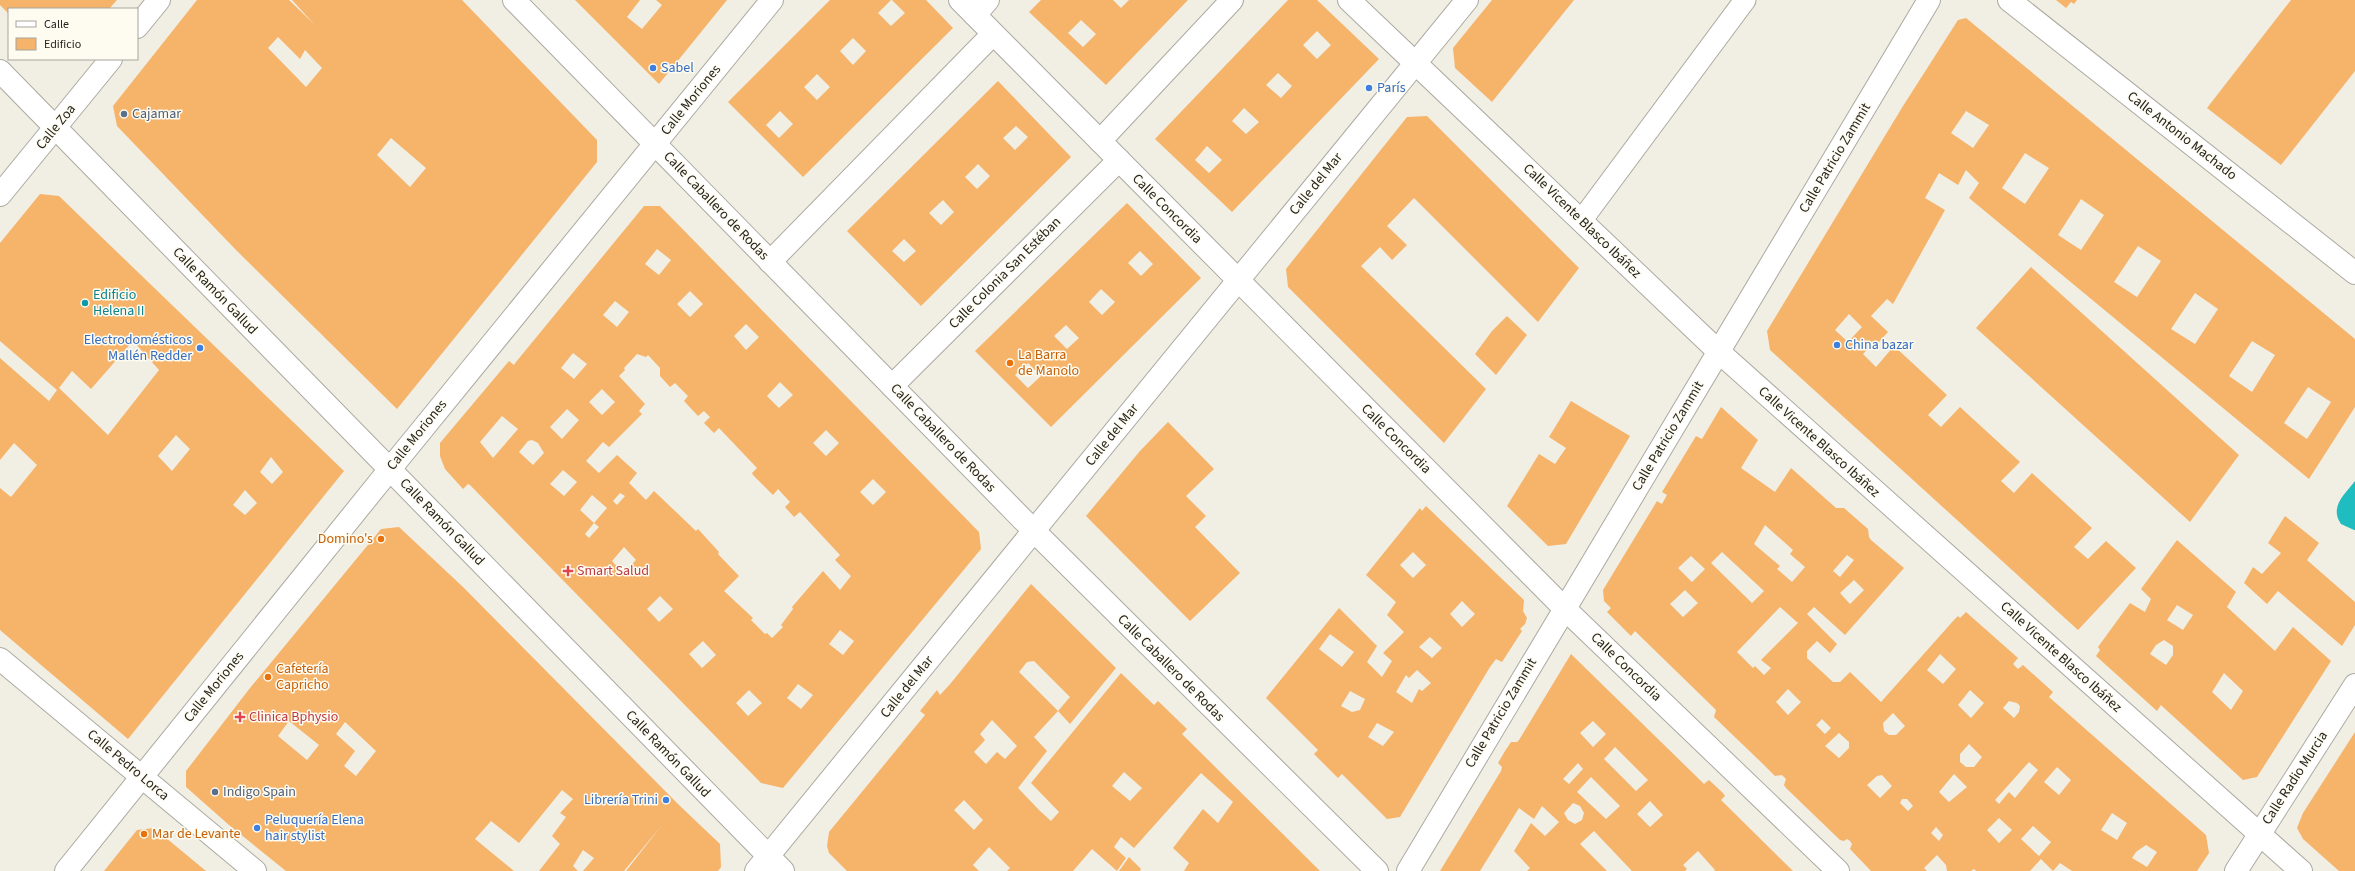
<svg xmlns="http://www.w3.org/2000/svg" width="2355" height="871" viewBox="0 0 2355 871" font-family="'Source Sans 3',sans-serif">
<style>
.water{fill:#1fbdc0}
.building{fill:#f5b46a;fill-rule:evenodd}
.lines{fill:none;stroke-linecap:round;stroke-linejoin:round}
.lane-casing{stroke:#acaaa0;stroke-width:23}
.street-casing{stroke:#acaaa0;stroke-width:24}
.secondary-casing{stroke:#acaaa0;stroke-width:24}
.lane{stroke:#fff;stroke-width:21}
.street{stroke:#fff;stroke-width:22}
.secondary{stroke:#fff;stroke-width:22}
.shop-dot{fill:#3f7fe0;stroke:#fefcf1;stroke-width:1.5}
.service-dot{fill:#5c6f8a;stroke:#fefcf1;stroke-width:1.5}
.culture-dot{fill:#0f9aa8;stroke:#fefcf1;stroke-width:1.5}
.food-dot{fill:#e8710a;stroke:#fefcf1;stroke-width:1.5}
.health-dot{fill:#e0444e;stroke:#fefcf1;stroke-width:1.5}
.labels{text-anchor:middle;dominant-baseline:central;stroke-width:3;stroke-linejoin:round;paint-order:stroke}
.shop-label{font-size:14px;fill:#366cbe;stroke:#fefcf1;text-anchor:start}
.street-label{font-size:14px;fill:#24231f;stroke:#fefcf1}
.service-label{font-size:14px;fill:#4e5e75;stroke:#fefcf1;text-anchor:start}
.culture-label{font-size:14px;fill:#0d838f;stroke:#fefcf1;text-anchor:start}
.food-label{font-size:14px;fill:#c56008;stroke:#fefcf1;text-anchor:start}
.health-label{font-size:14px;fill:#be3a42;stroke:#fefcf1;text-anchor:start}
</style>
<rect width="100%" height="100%" fill="#f1eee4"/>
<path class="water" d="M2355 481V530H2354L2341 524C2329 507 2345 494 2355 481Z"/>
<g class="building">
<polygon points="0,0 117,0 109,9 9,9 9,14 0,5"/>
<path d="M197 0H289L314 24 292 0H462L597 140V162L397 409 236 250 117 126 113 106ZM278 37 300 59 305 50 322 68 306 87 268 48ZM391 138 426 168 410 187 377 155Z"/>
<polygon points="575,0 640,0 627,17 642,29 662,5 656,0 727,0 659,84"/>
<path d="M830 0H891L878 13 891 26 905 13 892 0H926L953 28 803 177 728 102ZM853 38 866 51 853 65 840 51ZM817 74 830 87 817 100 804 87ZM780 111 793 124 779 138 766 125Z"/>
<path d="M1041 0H1113L1121 8 1129 0H1188L1106 85 1029 12ZM1081 20 1096 34 1083 47 1068 33Z"/>
<path d="M1288 0H1317L1379 59 1232 212 1155 139ZM1317 31 1331 45 1317 59 1303 45ZM1278 73 1292 86 1281 98 1266 85ZM1244 108 1259 122 1246 134 1232 121ZM1207 146 1222 160 1209 173 1195 160Z"/>
<polygon points="1492,0 1574,0 1492,102 1455,68 1453,48"/>
<polygon points="2056,0 2077,0 2074,4 2071,2 2066,8"/>
<polygon points="2291,0 2355,0 2355,71 2281,165 2207,108"/>
<path d="M1966 18 2355 339V407L2309 479 1969 198 1979 183 1966 170 1958 185 1939 173 1925 198 1945 210 1893 304 1887 299 1871 316 1888 332 1878 343 1876 340 1863 354 1876 367 1894 346 1947 395 1928 415 1941 427 1960 407 2020 462 2001 481 2014 493 2032 473 2092 528 2074 547 2088 559 2106 541 2136 568 2078 630 1770 350 1767 331 1903 106 1958 20ZM1966 111 1989 125 1973 148 1951 133ZM2025 153 2049 168 2025 204 2002 188ZM2081 199 2104 215 2081 250 2058 235ZM2138 246 2161 261 2137 297 2114 282ZM2195 293 2218 309 2195 344 2171 329ZM1849 314 1862 327 1848 342 1835 330ZM2252 341 2275 355 2252 392 2229 376ZM2308 387 2331 402 2307 439 2284 423Z"/>
<path d="M998 81 1071 157 921 306 847 231ZM1016 126 1028 137 1015 150 1003 138ZM978 164 990 176 977 189 965 177ZM943 200 954 212 941 225 929 213ZM904 239 916 251 904 262 892 251Z"/>
<polygon points="1427,116 1579,268 1538,322 1414,198 1387,226 1407,245 1392,260 1380,247 1361,266 1486,389 1444,443 1288,287 1286,269 1407,117"/>
<path d="M40 194 59 196 344 471 128 739 0 630V488L11 497 37 465 14 443 0 460V358L49 401 57 390 0 341V243ZM133 341 159 370 108 435 59 388 72 371 91 389ZM176 435 190 449 172 471 158 456ZM271 457 283 472 272 484 260 472ZM245 490 257 503 245 515 233 505Z"/>
<path d="M1127 203 1201 278 1051 427 975 351ZM1140 251 1153 264 1141 276 1128 263ZM1101 289 1115 302 1102 315 1089 302ZM1066 325 1079 338 1067 349 1054 336ZM1028 363 1041 376 1028 388 1015 375Z"/>
<path d="M644 206H660L979 532 981 549 783 788 761 783 470 485 468 484 463 489 445 469 440 456V443L509 361 514 365 516 362ZM657 249 671 260 659 275 645 264ZM690 291 703 304 690 317 677 304ZM615 301 629 312 617 327 603 315ZM746 324 759 337 746 350 734 336ZM573 353 587 364 574 379 561 368ZM637 354 646 357 648 355 660 368V376L670 387 675 383 688 396 684 401 698 416 704 411 710 417 704 423 714 433 719 428 757 468 752 473 753 475 773 495 778 489 790 502 785 507 794 517 800 512 840 555 835 560 851 576 840 590 823 571 792 607 793 609 781 625 783 627 772 638 767 633 765 634 751 620 753 618 724 591 739 576 718 554 719 552 698 529 696 531 654 491 646 500 629 483 637 473 617 455 599 473 586 461 603 442 609 447 642 414 639 411 645 404 619 376 625 370 624 368ZM780 382 793 395 779 408 767 396ZM602 389 615 402 602 415 589 402ZM567 409 579 420 562 439 550 427ZM502 416 518 429 493 458 480 442ZM826 430 839 443 826 456 813 443ZM532 440 538 443 544 453 533 465 519 452 528 441ZM563 470 577 482 564 496 550 484ZM873 479 886 492 873 505 860 492ZM620 493 625 496 617 505 613 501ZM592 495 607 508 594 523 599 527 589 538 585 534 594 523 580 510ZM624 547 636 560 623 573 612 561ZM660 596 673 609 659 622 647 609ZM840 630 854 641 843 655 829 644ZM703 641 716 655 702 668 689 654ZM798 684 813 695 801 709 787 698ZM749 690 762 703 748 716 736 703Z"/>
<polygon points="2031,267 2239,455 2190,522 1976,328"/>
<polygon points="1507,316 1527,335 1496,375 1475,354 1492,331"/>
<polygon points="1571,401 1630,436 1566,544 1548,546 1507,506 1539,454 1555,464 1566,448 1549,437"/>
<path d="M1721 407 1758 440 1741 468 1775 492 1791 468 1836 508H1844L1868 529 1869 537 1871 540 1904 568 1845 635 1814 607 1807 614 1837 644 1830 653 1817 641 1807 651V658L1833 682H1840L1850 672 1881 702 1954 620 1958 616 1960 618 1966 612 2018 658 2013 664 2018 669 2023 665 2053 692 2049 697 2206 835 2209 853 2197 871H2072L2060 863 2053 871 2041 859 2030 871H1976L1974 869 1971 871H1947L1946 865 1937 855 1924 868 1927 871H1871L1850 849 1852 844 1850 841 1847 839 1844 841 1840 840 1786 788 1784 785 1786 779 1782 775 1775 776 1764 765 1714 717 1716 710 1713 707 1639 635 1635 631 1631 636 1607 612 1611 608 1604 601 1603 590 1657 501 1662 504 1667 495 1662 492 1696 436 1702 439ZM1765 525 1793 550 1790 554 1805 567 1792 582 1777 569 1780 566 1754 544ZM1722 552 1764 591 1752 603 1711 563ZM1847 555 1854 560 1840 577 1833 571ZM1691 556 1705 569 1692 582 1678 568ZM1854 580 1864 590 1850 604 1840 593ZM1685 590 1698 603 1683 617 1670 604ZM1780 607 1798 623 1761 660 1771 668 1764 675 1755 666 1753 668 1737 652ZM1940 654 1956 669 1943 684 1927 670ZM1788 689 1801 702 1788 715 1776 702ZM1970 690 1984 703 1971 718 1958 705ZM2009 701 2017 703 2020 706 2019 712 2014 718 2003 708ZM1893 713 1905 726 1896 735H1889L1884 731 1883 723ZM1822 719 1831 728 1825 734 1816 725ZM1839 733 1849 742V748L1839 758 1825 746ZM1969 744 1982 757 1974 767H1966L1960 762V754ZM2029 762 2038 770 2015 798 2009 792 1999 804 1995 800ZM2057 767 2071 780 2059 795 2044 782ZM1954 774 1967 787 1949 802 1939 792ZM1882 775 1892 786 1880 798 1867 785 1877 776ZM1902 799H1907L1913 806 1908 811 1900 803ZM2112 813 2127 823 2117 840 2101 830ZM1999 818 2012 830 1999 843 1987 830ZM2033 826 2051 842 2039 856 2021 839ZM1936 827 1943 835 1939 841 1931 833ZM2146 845 2157 852 2147 867 2132 858 2136 852Z"/>
<polygon points="1168,422 1214,469 1186,496 1206,516 1195,527 1240,573 1190,621 1086,516 1140,451"/>
<path d="M1426 506 1524 600 1523 611 1527 618 1525 624 1520 629 1522 631 1502 662 1496 659 1490 667 1400 817 1387 819 1342 774 1338 778 1314 754 1318 750 1266 698 1339 608 1377 646 1367 662 1382 677 1392 661 1383 653 1404 632 1387 615 1396 602 1366 575 1420 508 1422 511ZM1413 552 1426 565 1413 578 1400 565ZM1462 601 1475 614 1462 627 1450 614ZM1330 634 1354 652 1342 667 1319 649ZM1430 637 1442 648 1432 658 1419 647ZM1417 670 1431 683 1422 691 1419 689 1412 703 1396 692 1406 675 1409 678ZM1350 691 1365 699 1360 710 1352 712 1341 706ZM1377 723 1394 732 1383 746 1368 737Z"/>
<polygon points="2285,516 2319,543 2307,560 2355,602 2355,625 2342,646 2278,591 2267,604 2244,583 2253,567 2262,574 2281,553 2268,543"/>
<path d="M399 527 463 587 679 805 720 844 721 867 718 871H626L662 825 624 871H583L594 858 583 850 573 866 578 871H539L560 844 552 836 566 817 560 813 573 799 562 790 519 843 491 821 475 839 514 871H286L229 825 186 787V771L250 688 381 529ZM289 721 319 745 307 760 278 736ZM345 722 376 751 356 776 344 766 355 751 336 734Z"/>
<path d="M2177 540 2236 592 2227 607 2275 651 2293 627 2331 661 2257 777 2243 780 2163 707 2161 705 2157 711 2096 656 2100 650 2098 647 2130 603 2145 612 2151 599 2141 589ZM2177 605 2193 615 2183 630 2167 620ZM2164 640 2173 646V655L2166 665 2150 654 2156 645ZM2224 673 2243 691 2231 710 2212 692Z"/>
<path d="M1031 584 1116 668 1070 724 1058 711 1070 697 1034 661 1027 662 1019 672 1058 711 1034 737 1047 751 1018 788 1039 810 1051 821 1059 812 1031 783 1121 673 1154 705 1158 701 1187 729 1182 734 1185 737 1320 871H1184L1189 863 1173 848 1203 809 1218 823 1233 802 1201 773 1134 848 1121 837 1114 847 1126 858 1117 871 1092 849 1073 871H1007L1010 868 989 847 973 865 979 871H847L829 853 827 846 829 832 925 715 920 711 937 690 940 695 951 683ZM992 720 1017 746 1005 759 997 752 986 764 974 752 985 740 980 734ZM1124 772 1142 788 1130 801 1112 786ZM964 800 983 820 974 830 954 810Z"/>
<path d="M1571 654 1700 780 1704 784 1709 780 1723 793 1725 796 1721 800 1793 871H1714L1715 870 1698 851 1683 865 1687 869 1685 871H1632L1594 831 1580 844 1607 871H1527L1530 868 1514 851 1531 823 1545 836 1559 822 1542 806 1534 819 1519 808 1480 871H1440L1501 771 1502 767 1498 763 1505 751 1511 742H1517L1519 740ZM1593 721 1606 734 1593 747 1580 733ZM1615 747 1648 780 1636 791 1604 759ZM1578 763 1583 769 1569 784 1563 779ZM1591 777 1620 806 1606 819 1577 792ZM1650 801 1663 815 1650 827 1637 814ZM1573 803 1580 806 1584 813 1582 820 1575 824 1568 820 1564 813Z"/>
<polygon points="2355,732 2355,871 2339,871 2303,839 2297,828 2303,813"/>
<polygon points="154,828 206,871 104,871 137,830"/>
<polygon points="1129,857 1141,869 1140,871 1119,871"/>
</g>
<g class="lines">
<defs>
<polyline id="lane" points="1581,221 1745,0"/>
<g id="street">
<polyline points="514,0 1034,531 1377,871"/>
<polyline points="960,0 1564,608 1838,871"/>
<polyline points="975,15 988,0"/>
<polyline points="137,27 159,0"/>
<polyline points="0,71 783,871"/>
<polyline points="1100,141 1232,0"/>
<polyline points="0,195 111,59"/>
<polyline points="770,262 993,34"/>
<polyline points="892,386 1119,160"/>
<polyline points="0,659 255,871"/>
<polyline points="66,871 390,469 772,0"/>
<polyline points="756,871 1467,0"/>
<polyline points="1408,871 1929,0"/>
<polyline points="2236,871 2355,685"/>
</g>
<g id="secondary">
<polyline points="1349,0 1719,352 2301,871"/>
<polyline points="2009,0 2355,273"/>
</g>
</defs>
<use href="#lane" class="lane-casing"/>
<use href="#street" class="street-casing"/>
<use href="#secondary" class="secondary-casing"/>
<use href="#lane" class="lane"/>
<use href="#street" class="street"/>
<use href="#secondary" class="secondary"/>
</g>
<g class="shop-dot">
<circle cx="653" cy="68" r="4"/>
<circle cx="1369" cy="88" r="4"/>
<circle cx="1837" cy="345" r="4"/>
<circle cx="200" cy="348" r="4"/>
<circle cx="666" cy="800" r="4"/>
<circle cx="257" cy="828" r="4"/>
</g>
<g class="service-dot">
<circle cx="124" cy="114" r="4"/>
<circle cx="215" cy="792" r="4"/>
</g>
<circle class="culture-dot" cx="85" cy="303" r="4"/>
<g class="food-dot">
<circle cx="1010" cy="363" r="4"/>
<circle cx="381" cy="539" r="4"/>
<circle cx="268" cy="677" r="4"/>
<circle cx="144" cy="834" r="4"/>
</g>
<g class="health-dot">
<path d="M566 565h4v4h4v4h-4v4h-4v-4h-4v-4h4z"/>
<path d="M238 711h4v4h4v4h-4v4h-4v-4h-4v-4h4z"/>
</g>
<g class="labels">
<g class="shop-label">
<text x="661" y="68">Sabel</text>
<text x="1377" y="88">París</text>
<text x="192" y="340" text-anchor="end">Electrodomésticos<tspan x="192" dy="16">Mallén Redder</tspan></text>
<text x="1845" y="345">China bazar</text>
<text x="658" y="800" text-anchor="end">Librería Trini</text>
<text x="265" y="820">Peluquería Elena<tspan x="265" dy="16">hair stylist</tspan></text>
</g>
<g class="street-label">
<text transform="translate(691 100) rotate(-51)">Calle Moriones</text>
<text transform="translate(56 127) rotate(-51)">Calle Zoa</text>
<text transform="translate(2182 136) rotate(38)">Calle Antonio Machado</text>
<text transform="translate(1835 158) rotate(-59)">Calle Patricio Zammit</text>
<text transform="translate(1316 184) rotate(-51)">Calle del Mar</text>
<text transform="translate(716 206) rotate(46)">Calle Caballero de Rodas</text>
<text transform="translate(1167 209) rotate(45)">Calle Concordia</text>
<text transform="translate(1582 221) rotate(44)">Calle Vicente Blasco Ibáñez</text>
<text transform="translate(1005 273) rotate(-45)">Calle Colonia San Estéban</text>
<text transform="translate(215 291) rotate(46)">Calle Ramón Gallud</text>
<text transform="translate(417 435) rotate(-51)">Calle Moriones</text>
<text transform="translate(1112 435) rotate(-51)">Calle del Mar</text>
<text transform="translate(1668 436) rotate(-59)">Calle Patricio Zammit</text>
<text transform="translate(943 438) rotate(46)">Calle Caballero de Rodas</text>
<text transform="translate(1396 439) rotate(45)">Calle Concordia</text>
<text transform="translate(1819 442) rotate(42)">Calle Vicente Blasco Ibáñez</text>
<text transform="translate(442 522) rotate(46)">Calle Ramón Gallud</text>
<text transform="translate(2061 657) rotate(42)">Calle Vicente Blasco Ibáñez</text>
<text transform="translate(1626 667) rotate(44)">Calle Concordia</text>
<text transform="translate(1171 668) rotate(45)">Calle Caballero de Rodas</text>
<text transform="translate(214 687) rotate(-51)">Calle Moriones</text>
<text transform="translate(907 687) rotate(-51)">Calle del Mar</text>
<text transform="translate(1501 713) rotate(-59)">Calle Patricio Zammit</text>
<text transform="translate(668 754) rotate(46)">Calle Ramón Gallud</text>
<text transform="translate(128 765) rotate(40)">Calle Pedro Lorca</text>
<text transform="translate(2295 778) rotate(-57)">Calle Radio Murcia</text>
</g>
<g class="service-label">
<text x="132" y="114">Cajamar</text>
<text x="223" y="792">Indigo Spain</text>
</g>
<g class="culture-label">
<text x="93" y="295">Edificio<tspan x="93" dy="16">Helena II</tspan></text>
</g>
<g class="food-label">
<text x="1018" y="355">La Barra<tspan x="1018" dy="16">de Manolo</tspan></text>
<text x="373" y="539" text-anchor="end">Domino's</text>
<text x="276" y="669">Cafetería<tspan x="276" dy="16">Capricho</tspan></text>
<text x="152" y="834">Mar de Levante</text>
</g>
<g class="health-label">
<text x="577" y="571">Smart Salud</text>
<text x="249" y="717">Clinica Bphysio</text>
</g>
</g>
<rect x="8" y="8" width="130" height="52" fill="#fefcf1" stroke="#a7a59d"/>
<rect x="16" y="21" width="20" height="6" fill="#ffffff" stroke="#a7a59d"/>
<text x="44" y="28" font-size="12" fill="#24231f">Calle</text>
<rect x="16" y="38" width="20" height="12" fill="#f5b46a" stroke="#a7a59d"/>
<text x="44" y="48" font-size="12" fill="#24231f">Edificio</text>
</svg>
